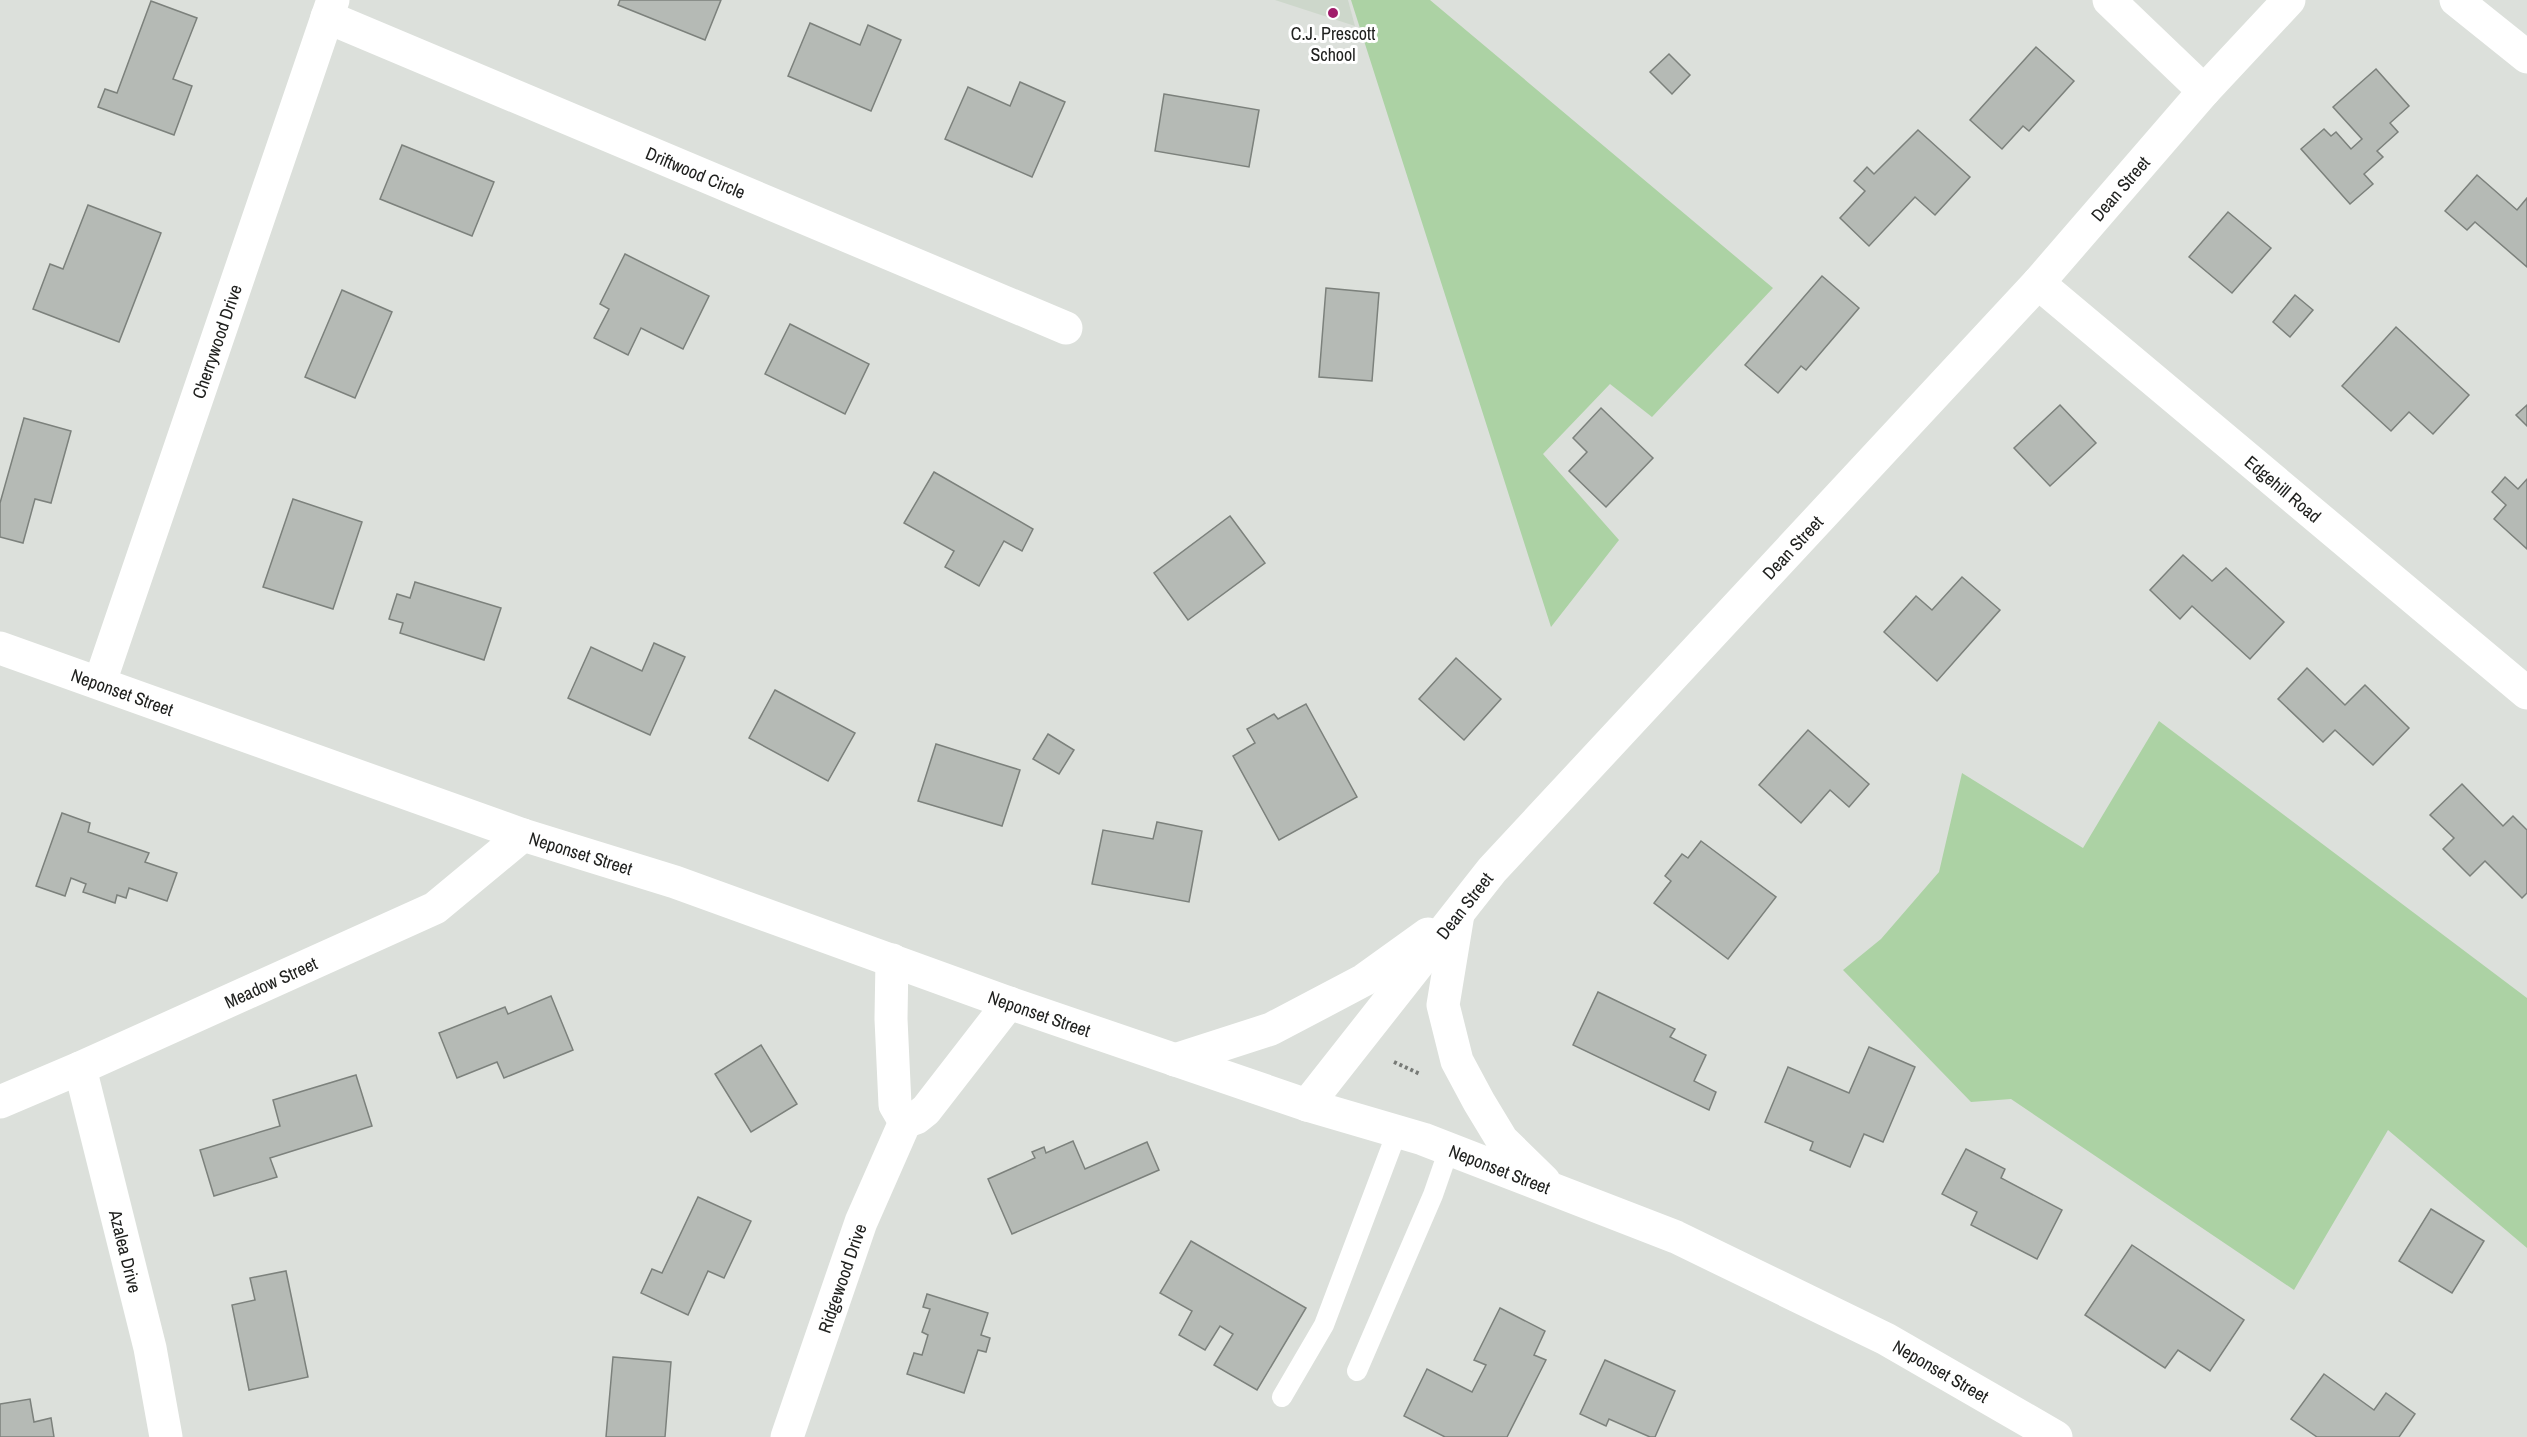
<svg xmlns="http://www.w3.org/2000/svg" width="2527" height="1437" viewBox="0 0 2527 1437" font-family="'Archivo Narrow',sans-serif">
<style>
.built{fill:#cdd7cb}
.green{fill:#acd2a4}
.building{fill:#b5bab5;stroke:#7c817c;stroke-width:1.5}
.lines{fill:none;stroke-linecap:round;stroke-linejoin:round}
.path{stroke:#777a76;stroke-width:4;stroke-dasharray:3 3;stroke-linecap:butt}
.service{stroke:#fff;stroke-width:20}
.minor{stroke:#fff;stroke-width:33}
.secondary{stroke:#fff;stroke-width:33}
.poi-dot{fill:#a11c6a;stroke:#fff;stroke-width:2}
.labels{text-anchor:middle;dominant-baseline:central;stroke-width:6;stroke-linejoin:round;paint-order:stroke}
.poi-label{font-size:18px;fill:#20211f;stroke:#fff}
.street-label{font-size:18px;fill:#20211f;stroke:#fff}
</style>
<rect width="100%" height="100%" fill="#dce0db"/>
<polygon class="built" points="1275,0 1348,0 1355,26"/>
<g class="green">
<polygon points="1351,0 1430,0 1773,288 1652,417 1610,384 1543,454 1619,540 1551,627"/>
<polygon points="2159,721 2527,998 2527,1248 2388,1130 2294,1290 2011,1099 1971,1102 1843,970 1881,939 1939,872 1962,773 2083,848"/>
</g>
<g class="building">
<polygon points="620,0 721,0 705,40 618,5"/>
<polygon points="151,1 197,18 173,79 192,86 174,135 98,107 105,89 117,93"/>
<polygon points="810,23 860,45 868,25 901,40 871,111 788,76"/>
<polygon points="2036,47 2074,81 2029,131 2023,126 2002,149 1970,120"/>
<polygon points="1669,54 1690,75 1672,94 1650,72"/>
<polygon points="2376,69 2409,106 2390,123 2398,132 2377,151 2383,157 2364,174 2373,184 2350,204 2301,149 2324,129 2331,136 2336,132 2351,149 2362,139 2333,107"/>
<polygon points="1020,82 1065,102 1032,177 945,139 968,87 1010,106"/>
<polygon points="1164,94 1259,110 1249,167 1155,151"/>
<polygon points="1918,130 1970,177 1935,215 1915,197 1869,246 1840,218 1865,191 1854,181 1867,167 1874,174"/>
<polygon points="402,145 494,182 472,236 380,199"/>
<polygon points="2477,175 2517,210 2527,198 2527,267 2475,222 2467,230 2445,211"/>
<polygon points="88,205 161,233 119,342 33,309 50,264 63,269"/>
<polygon points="2228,212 2271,248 2232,293 2189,257"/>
<polygon points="625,254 709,296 683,349 641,328 628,355 594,338 609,309 600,304"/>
<polygon points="1822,276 1859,308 1806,370 1801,366 1778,393 1745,365"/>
<polygon points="1326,288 1379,293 1372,381 1319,377"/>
<polygon points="342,290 392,312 355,398 305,377"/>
<polygon points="2295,295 2313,310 2290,337 2273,322"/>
<polygon points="790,324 869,364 845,414 765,374"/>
<polygon points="2396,327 2469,395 2433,434 2409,412 2391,431 2342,386"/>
<polygon points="2060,405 2096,443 2050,486 2014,448"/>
<polygon points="2527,405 2527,426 2516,415"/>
<polygon points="1601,408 1653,458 1606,507 1569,471 1587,452 1573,438"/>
<polygon points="24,418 71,431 51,503 35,499 23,543 0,537 0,503"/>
<polygon points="934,472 1033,529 1022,551 1004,541 979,586 945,567 954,551 904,523"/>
<polygon points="2505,477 2518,489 2527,479 2527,549 2494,519 2506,505 2492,492"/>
<polygon points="293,499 362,522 333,609 263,587"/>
<polygon points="1230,516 1265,563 1188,620 1154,573"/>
<polygon points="2183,555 2212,581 2226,568 2284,622 2250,659 2192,606 2180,619 2150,590"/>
<polygon points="1962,577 2000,610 1937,681 1884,632 1916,596 1932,610"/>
<polygon points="415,582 501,608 484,660 400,633 403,623 389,619 397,594 410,598"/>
<polygon points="654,643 685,657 650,735 568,698 591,647 642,671"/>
<polygon points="1456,658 1501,699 1464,740 1419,699"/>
<polygon points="2307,668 2345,705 2365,685 2409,728 2373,765 2335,730 2323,742 2278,699"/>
<polygon points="775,690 855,733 828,781 749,738"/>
<polygon points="1306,704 1357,797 1279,840 1233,756 1255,743 1247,729 1274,714 1278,719"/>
<polygon points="1808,730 1869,784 1849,807 1830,790 1801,823 1759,785"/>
<polygon points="1048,734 1074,750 1059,774 1033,759"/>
<polygon points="936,744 1020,770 1002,826 918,801"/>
<polygon points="2462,784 2503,826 2513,816 2527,830 2527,893 2522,898 2485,861 2470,876 2443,849 2454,838 2430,815"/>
<polygon points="62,813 90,823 88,832 149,853 145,862 177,873 167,901 129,888 126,898 117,895 115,903 83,892 86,884 71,878 65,896 36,886"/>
<polygon points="1157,822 1202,831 1189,902 1092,884 1103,830 1153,839"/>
<polygon points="1701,841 1776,897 1728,959 1654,903 1671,881 1665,876 1682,854 1688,858"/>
<polygon points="1598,992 1675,1029 1670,1037 1706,1055 1694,1081 1716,1092 1709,1110 1573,1045"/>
<polygon points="551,996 573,1050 504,1078 497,1062 457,1078 439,1033 505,1007 508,1014"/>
<polygon points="761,1045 797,1104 751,1132 715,1074"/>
<polygon points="1869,1047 1915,1067 1883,1142 1864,1134 1850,1167 1810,1150 1813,1142 1765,1122 1788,1067 1849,1093"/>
<polygon points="356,1075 372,1126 270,1158 277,1177 214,1196 200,1150 280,1126 273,1100"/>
<polygon points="1073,1141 1085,1169 1147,1142 1159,1170 1012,1234 988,1179 1035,1158 1032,1152 1044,1147 1046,1153"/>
<polygon points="1966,1149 2005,1169 2001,1178 2062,1210 2037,1259 1971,1225 1977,1212 1942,1194"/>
<polygon points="698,1197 751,1221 724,1278 708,1271 688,1315 641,1293 652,1269 662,1273"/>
<polygon points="2431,1209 2484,1241 2452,1293 2399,1261"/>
<polygon points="1191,1241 1306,1308 1257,1390 1214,1365 1233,1334 1220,1326 1205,1350 1179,1335 1192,1311 1160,1293"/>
<polygon points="2132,1245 2244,1320 2210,1371 2178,1350 2165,1368 2085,1315"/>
<polygon points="286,1271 308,1377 249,1390 232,1305 255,1300 250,1278"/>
<polygon points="927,1294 988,1313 981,1335 990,1338 986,1352 978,1350 964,1393 907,1374 914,1353 922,1355 928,1335 922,1332 930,1309 923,1307"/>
<polygon points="1500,1308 1545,1331 1534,1355 1546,1360 1507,1437 1445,1437 1404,1416 1427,1369 1472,1392 1486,1365 1474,1360"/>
<polygon points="613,1357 671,1362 665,1437 606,1437"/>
<polygon points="1605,1360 1675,1391 1655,1437 1650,1437 1609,1419 1606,1426 1580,1414"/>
<polygon points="2324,1374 2374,1410 2386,1393 2415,1414 2399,1437 2317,1437 2291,1419"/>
<polygon points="30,1399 34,1422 51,1418 54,1437 0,1437 0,1404"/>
</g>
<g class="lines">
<polyline class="path" points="1394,1062 1420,1074"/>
<g class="service">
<polyline points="1357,1371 1433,1195 1449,1149"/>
<polyline points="1282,1397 1324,1325 1397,1132"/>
</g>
<g class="minor">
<polyline points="2109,0 2204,91"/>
<polyline points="2456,0 2527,57"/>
<path id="s1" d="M327 17 1066 328"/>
<path id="s2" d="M2038 283 2527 693"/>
<path id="s3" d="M100 682 333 0"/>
<polyline points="892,960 891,1019 895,1105 905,1122 916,1118 926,1110 1009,1003"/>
<path id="s4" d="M80 1068 150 1348 166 1437"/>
<path id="s5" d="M0 1102 80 1068 435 908 523 835"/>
<path id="s6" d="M787 1437 861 1222 905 1122"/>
</g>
<g class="secondary">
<path id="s7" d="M0 648 523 835 675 882 1009 1003 1307 1105 1423 1139 1676 1237 1886 1339 2056 1437"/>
<polyline points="1458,914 1443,1005 1457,1061 1479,1102 1502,1140 1544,1181"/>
<polyline points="1175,1060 1271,1029 1364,980 1428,934"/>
<path id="s8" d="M1307 1105 1492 870 2038 283 2204 91 2289 0"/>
</g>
</g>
<circle class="poi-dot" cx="1333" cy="13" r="6"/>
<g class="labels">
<g class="poi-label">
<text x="1333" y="33">C.J. Prescott<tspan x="1333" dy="21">School</tspan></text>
</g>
<g class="street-label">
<text stroke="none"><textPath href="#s1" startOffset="400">Driftwood Circle</textPath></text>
<text stroke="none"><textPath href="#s8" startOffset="1226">Dean Street</textPath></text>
<text stroke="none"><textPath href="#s3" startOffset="360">Cherrywood Drive</textPath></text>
<text stroke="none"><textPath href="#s2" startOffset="320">Edgehill Road</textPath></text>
<text stroke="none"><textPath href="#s8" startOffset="740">Dean Street</textPath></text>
<text stroke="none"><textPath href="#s7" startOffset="130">Neponset Street</textPath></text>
<text stroke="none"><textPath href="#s7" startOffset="616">Neponset Street</textPath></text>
<text stroke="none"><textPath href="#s8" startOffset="254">Dean Street</textPath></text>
<text stroke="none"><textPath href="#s5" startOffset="296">Meadow Street</textPath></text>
<text stroke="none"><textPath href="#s7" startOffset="1102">Neponset Street</textPath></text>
<text stroke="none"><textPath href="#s7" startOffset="1588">Neponset Street</textPath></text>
<text stroke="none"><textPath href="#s4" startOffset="189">Azalea Drive</textPath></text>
<text stroke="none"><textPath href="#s6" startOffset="168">Ridgewood Drive</textPath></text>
<text stroke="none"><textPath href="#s7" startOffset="2074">Neponset Street</textPath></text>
</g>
</g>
</svg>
